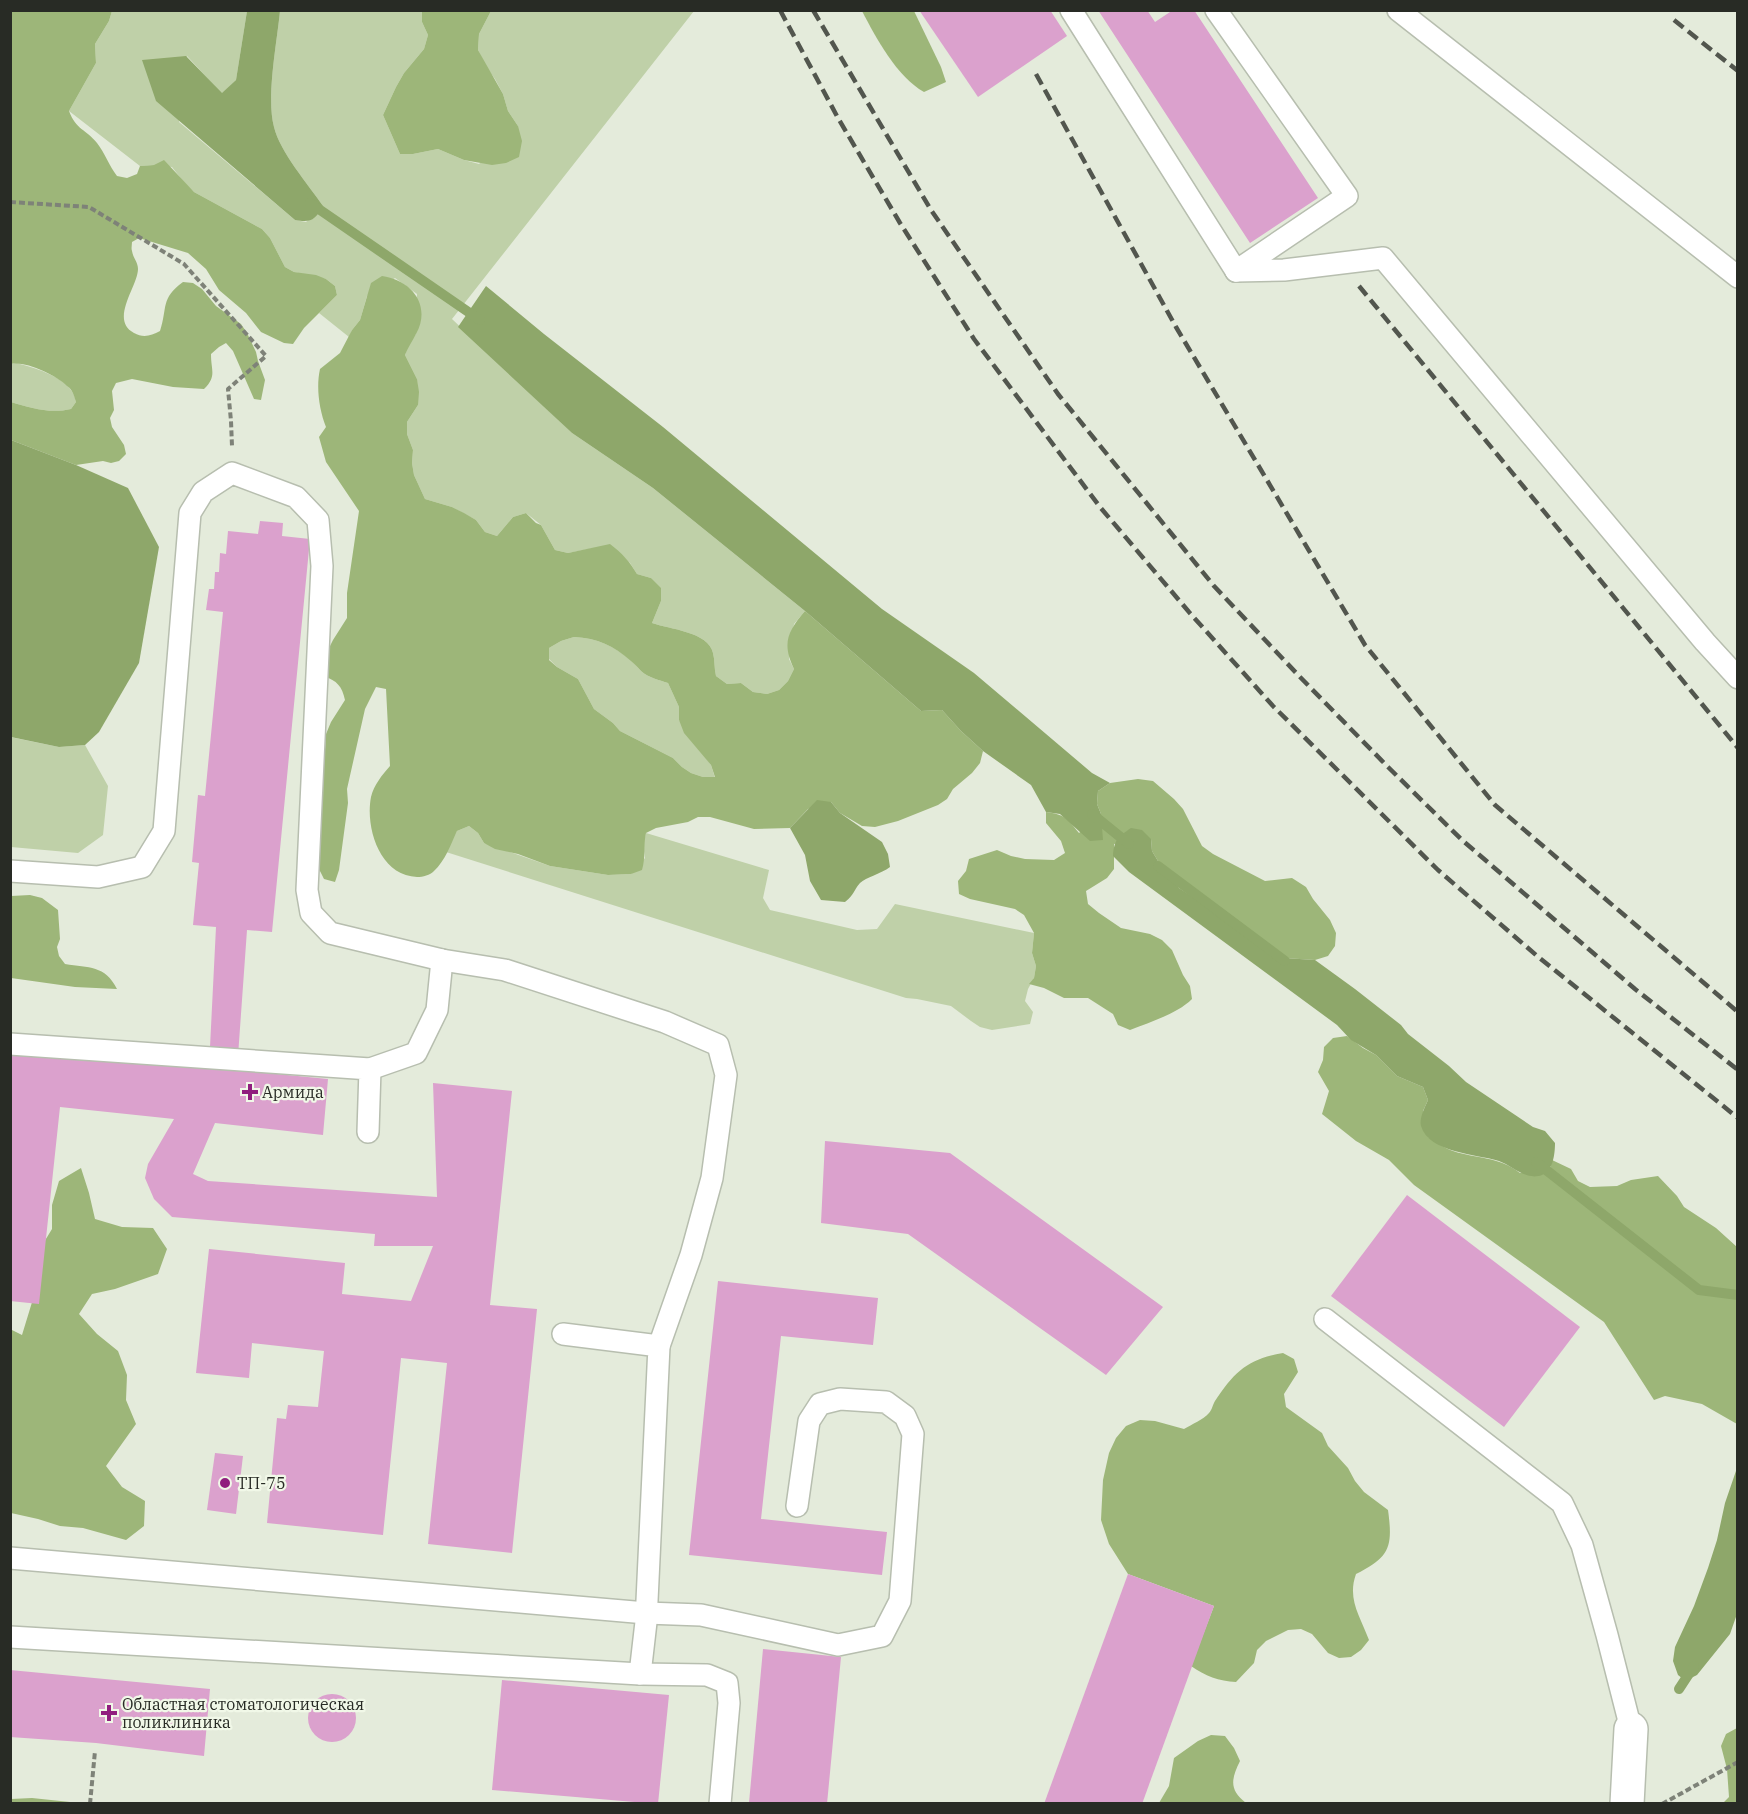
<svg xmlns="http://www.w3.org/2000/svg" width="1748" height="1814" viewBox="0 0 1748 1814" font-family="'IBM Plex Serif',serif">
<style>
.green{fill:#bfd0a8}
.forest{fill:#9db679;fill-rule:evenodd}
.water{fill:#8ea76a}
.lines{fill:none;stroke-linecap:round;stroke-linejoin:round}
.stream{stroke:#8ea76a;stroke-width:10}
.building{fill:#dba1cd}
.lane-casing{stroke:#b7beaf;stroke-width:24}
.street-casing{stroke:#b7beaf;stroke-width:36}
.path{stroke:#7e8278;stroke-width:4;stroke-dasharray:6 3;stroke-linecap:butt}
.lane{stroke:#fff;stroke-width:21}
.street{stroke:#fff;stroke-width:33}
.rail{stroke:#52564e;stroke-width:4.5;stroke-dasharray:12 6;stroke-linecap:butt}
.poi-dot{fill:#901e7e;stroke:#f1f8e8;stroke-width:2}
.labels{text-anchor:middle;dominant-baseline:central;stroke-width:4.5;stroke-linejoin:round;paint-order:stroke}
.poi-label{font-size:16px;fill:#282b25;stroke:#f1f8e8;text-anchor:start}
</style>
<rect width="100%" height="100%" fill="#e4ebdb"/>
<g class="green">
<path d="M112 11H247L236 80 222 94 187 56 179 122 295 220 306 222 323 206C308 184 280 152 274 127 266 98 277 42 280 11H422V22L428 35 424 49 404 73 396 87 383 115 400 154H413L438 149 464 160 479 164 518 126 508 111 503 94 495 79 485 65 478 50 479 34 491 11H694L452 319 572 433 653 488 805 611 794 624 789 659 794 669 788 681 779 690 767 694 753 692 741 683 727 684 716 676C714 668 715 660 713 653 709 632 669 629 652 623L661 601 651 578 637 574 630 563 610 545 568 553 555 550 541 525 526 513 513 517 497 536 485 532 476 520 452 507 425 499 414 475 412 463 413 450 407 434V422L418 405 417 379 405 355 409 343 416 334 417 294 395 278 367 296 360 320 352 330 349 337 319 313 337 295 335 286 326 279 294 272 285 267 270 238 262 229 194 192 186 185 172 167 154 165 140 166 69 111 96 63 95 44 109 21Z"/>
<path d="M16 363C32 367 64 376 73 393 75 396 75 399 76 402L71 409C50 414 31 408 11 402V364Z"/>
<path d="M574 637C597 638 614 646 632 661 635 664 638 668 641 671 649 678 659 680 668 683L679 707V720L711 765 715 778 703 777 691 773 682 767 673 758 620 731 613 723 594 709 578 679 557 667 549 659V648L561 641Z"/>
<polygon points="10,737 59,747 85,745 108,786 103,835 78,853 11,847"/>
<polygon points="469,826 478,833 484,843 550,866 608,875 631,874 645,858 643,845 646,833 769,870 763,898 770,910 857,930 877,929 895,904 1034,933 1032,953 1036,966 1034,978 1028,989 1025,1001 1033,1012 1030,1024 992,1030 980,1027 971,1021 951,1006 917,999 906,998 446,852 457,831"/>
</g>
<g class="forest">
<path d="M11 11H112L109 21 95 44 96 63 69 111C76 130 86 129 97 143 105 153 109 166 117 176L127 178 137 174 140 166 154 165 164 160 194 192 262 229 270 238 285 267 294 272 316 275 326 279 335 286 337 295 304 328 293 344 284 343 261 332 246 313 219 290 206 269 188 253 139 238 132 242C132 245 131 248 132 251 133 258 138 262 138 269 138 286 109 320 134 333 143 338 151 336 160 331 168 307 160 299 183 282L193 283 202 289 216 306 241 324 247 333 256 352 258 361 265 380 261 400 254 399 233 351 226 343 219 347 211 354C211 371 217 376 204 389L173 387 132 379 116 383 112 391 114 410 110 418 112 427 124 445 126 454 119 461 111 463 103 461 76 465 11 440V402C31 408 50 414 71 409L76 402C74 396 73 390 67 386 56 375 26 361 11 364Z"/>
<polygon points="422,11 491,11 479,34 478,50 503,94 508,111 518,126 522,141 519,157 506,163 492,165 464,160 438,149 413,154 400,154 383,115 396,87 404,73 424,49 428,35 422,22"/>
<path d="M862 11H914L941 67 946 82 924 92C897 77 876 38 862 11Z"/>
<path d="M382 276C411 280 432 305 416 334 412 342 408 347 405 355L417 379 419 392 418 405 407 422V434L413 450 412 463 414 475 425 499 452 507 464 513 476 520 485 532 497 536 513 517 526 513 536 523 541 525 555 550 568 553 610 544C622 553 630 562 637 574L651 578 661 588V601L652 623C669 629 709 632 713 653 715 660 714 668 716 676L727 684 741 683 753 692 767 694 779 690 788 681 794 669C782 644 787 632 805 611L921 711 942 710 961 731 983 751 980 763 972 773 953 789 947 799 938 805 898 821 875 827 862 826 840 813 831 802 808 809 790 828 754 829 710 817H698L688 822 656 828 646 833C643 846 646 857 642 870L631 874 608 875 550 866 518 854 495 849 484 843 478 833 469 826 457 831C451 844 445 861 434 871 430 875 423 877 417 877 380 876 365 828 371 797 374 785 382 775 390 766L386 689 376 687 365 709 347 789 348 803 339 870 335 882 324 879 319 869 318 856 326 734 331 722 345 700C342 686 337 681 324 676L321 664 333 640 347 618V593L359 511 326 462 319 437 326 427C319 409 316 387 320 369L340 353 352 330 360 320 371 283ZM574 637C597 638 614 646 631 661 635 664 638 668 641 671 649 678 659 680 668 683L679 707V720L684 733 711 765 715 777H703L691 773 682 767 673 758 620 731 613 723 594 709 578 679 557 667 549 660V648L561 641Z"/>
<path d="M1138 779 1153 781 1174 799 1183 809 1202 846 1213 854 1265 881 1292 878 1306 887 1313 899 1330 920 1336 933 1335 946 1328 956 1315 960 1284 958 1263 949 1246 933 1234 928 1217 913 1179 888 1167 868 1158 861 1152 851 1151 839 1114 844V869L1107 878 1086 891 1088 904 1099 913 1121 928 1150 934 1162 940 1172 950 1183 975 1190 986 1192 999C1177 1014 1150 1022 1130 1030L1118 1025 1113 1014 1088 998H1064L1044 988 1029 984 1034 978 1036 966 1032 953 1034 933 1024 915 1015 909 970 899 959 894 958 881 966 871 969 859 997 850 1011 856 1025 859 1054 860 1065 853 1061 841 1046 823V812C1064 814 1068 819 1079 833L1101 814 1097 804 1098 791 1110 783Z"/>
<path d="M30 895 42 898 58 910 60 939 57 947 59 956 65 964C89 968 105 965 117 989L75 987 11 978V896Z"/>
<path d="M1347 1036 1363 1048 1376 1055 1397 1076 1423 1087 1428 1100 1423 1111 1428 1137C1436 1142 1444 1148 1453 1151 1477 1159 1498 1156 1520 1173L1550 1169 1552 1160 1571 1169 1578 1181 1590 1187 1617 1186 1631 1180 1658 1176 1677 1196 1684 1207 1716 1228 1737 1247V1424L1702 1404 1665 1396 1654 1400 1604 1322 1414 1185 1389 1160 1356 1141 1322 1114 1329 1091 1318 1072 1323 1060 1324 1047 1333 1038Z"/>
<polygon points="81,1168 89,1193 95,1219 122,1227 153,1228 167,1249 158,1274 115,1289 92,1294 79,1314 97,1334 118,1351 127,1375 126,1400 136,1424 106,1466 122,1487 145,1501 144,1526 126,1540 83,1528 60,1526 38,1519 11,1513 10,1329 22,1335 33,1299 38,1252 52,1229 52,1205 59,1181"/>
<path d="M1283 1353 1294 1359 1298 1372 1284 1394 1286 1407 1322 1433 1328 1446 1348 1468 1355 1481 1364 1492 1388 1510C1393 1547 1390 1557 1356 1574 1347 1599 1360 1616 1369 1640L1361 1650 1351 1657 1339 1658 1328 1653 1312 1634 1301 1629 1288 1630 1266 1641 1257 1650 1254 1663 1236 1682C1219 1681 1205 1676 1191 1666L1214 1606 1128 1574 1109 1544 1101 1520 1103 1480 1109 1453 1116 1438 1126 1426 1140 1420 1155 1421 1184 1429C1192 1424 1203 1420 1209 1413 1212 1410 1213 1404 1215 1401 1235 1371 1248 1359 1283 1353Z"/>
<polygon points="1737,1728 1737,1803 1723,1803 1729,1797 1727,1769 1721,1746 1726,1734"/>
<path d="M1211 1735 1225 1736 1234 1748 1240 1761C1231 1779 1229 1790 1246 1803H1159L1169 1786 1174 1758 1198 1741Z"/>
<polygon points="32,1798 70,1802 114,1803 11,1803 11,1799"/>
</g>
<g class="water">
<path d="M247 11H280C277 42 266 98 274 127 280 152 308 184 323 206 315 220 311 223 295 220L156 101 142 60 186 56 222 93 236 80Z"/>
<polygon points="486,286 544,334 663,427 882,609 974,673 1092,773 1110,783 1098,791 1097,804 1101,814 1103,840 1090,841 1060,814 1046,812 1031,785 983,751 961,731 942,710 921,711 805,611 653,488 572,433 458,327"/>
<polygon points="11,440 76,465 128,488 159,547 139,663 99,732 85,745 59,747 11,737"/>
<path d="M817 800 831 802 840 813 882 842 888 854 890 867C881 874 866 877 860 883 853 891 855 894 845 902L821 900 810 881 805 855 790 828Z"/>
<path d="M1131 828 1142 830 1151 839 1152 851 1158 861 1167 868 1179 888 1217 913 1234 928 1246 933 1263 949 1284 958 1315 960 1355 989 1401 1025 1408 1034 1449 1066 1466 1082 1533 1127 1545 1131 1555 1143C1555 1154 1553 1171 1542 1175 1526 1181 1513 1166 1499 1161 1477 1154 1429 1153 1421 1126 1419 1118 1425 1107 1428 1100L1423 1087 1397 1076 1376 1055 1351 1040 1337 1025 1129 872 1113 856C1114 840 1118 837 1131 828Z"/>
<polygon points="1737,1468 1737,1614 1730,1634 1697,1675 1691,1678 1683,1679 1678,1675 1673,1661 1675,1647 1694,1606 1708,1568 1717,1540 1725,1503"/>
</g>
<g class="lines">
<g class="stream">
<polyline points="310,203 480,320"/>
<polyline points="1092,814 1129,844"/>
<polyline points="1158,866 1285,961"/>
<polyline points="1536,1162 1699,1290 1738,1295"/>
<polyline points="1679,1689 1694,1666"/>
</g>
</g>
<g class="building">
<polygon points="919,10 1050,10 1067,36 978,97"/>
<polygon points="1098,10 1147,10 1155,22 1173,10 1194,10 1318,198 1250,243"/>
<polygon points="260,521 283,523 282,536 310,539 272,932 247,930 237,1070 328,1079 323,1135 215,1123 193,1174 208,1181 437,1197 433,1083 512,1091 490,1305 537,1309 512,1553 428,1544 447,1363 401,1358 383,1535 267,1523 277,1418 286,1419 288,1405 318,1407 324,1351 252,1343 249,1378 196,1373 209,1249 345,1263 342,1294 411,1301 433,1246 374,1246 375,1234 172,1217 154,1199 145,1178 148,1164 174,1119 60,1107 39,1304 10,1301 10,1046 209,1067 216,927 193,925 199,863 192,862 198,795 205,796 223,612 206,610 209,589 214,589 215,572 219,572 220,553 226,554 228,531 258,534"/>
<polygon points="825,1141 950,1153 1163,1307 1106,1375 908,1234 821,1223"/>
<polygon points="1407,1195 1580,1327 1504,1427 1331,1296"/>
<polygon points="718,1281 878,1298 873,1345 781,1336 761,1519 887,1532 882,1575 689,1555"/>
<polygon points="215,1453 243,1456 236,1514 207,1510"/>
<polygon points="1128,1574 1214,1606 1142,1804 1044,1804"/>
<polygon points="763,1649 841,1657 827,1804 749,1803"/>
<polygon points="10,1670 210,1689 204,1756 96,1743 10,1737"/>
<polygon points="502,1680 669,1695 658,1804 492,1790"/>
<circle cx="332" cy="1718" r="24"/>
</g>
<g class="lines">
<defs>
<g id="lane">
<polyline points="1071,10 1236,271"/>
<polyline points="1216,10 1347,196 1236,271"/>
<polyline points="1398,10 1738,277"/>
<polyline points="1236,271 1284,270 1383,258 1705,642 1738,678"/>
<polyline points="10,871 98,877 142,867 164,831 190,513 203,492 232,473 296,497 318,520 322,566 307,890 311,913 330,933 442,960 505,970 665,1022 718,1045 726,1075 712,1178 691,1255 659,1346"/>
<polyline points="10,1044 370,1069 368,1132"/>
<polyline points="370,1069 416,1053 437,1010 442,960"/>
<polyline points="1325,1319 1562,1503 1582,1545 1607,1635 1631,1729"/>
<polyline points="563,1334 659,1346 646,1622 640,1674"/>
<polyline points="10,1558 646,1613 701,1615 838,1645 882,1636 900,1601 913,1434 905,1416 886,1402 840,1399 820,1404 809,1421 797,1506"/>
<polyline points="10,1637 640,1674 707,1675 727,1683 729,1703 720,1804"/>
</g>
<polyline id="street" points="1627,1804 1631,1729"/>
</defs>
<use href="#lane" class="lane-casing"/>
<use href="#street" class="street-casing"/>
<g class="path">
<polyline points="10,202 89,207 184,264 266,356 228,389 231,421 232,446"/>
<polyline points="90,1804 95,1751"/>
<polyline points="1662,1804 1738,1762"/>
</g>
<use href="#lane" class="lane"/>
<use href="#street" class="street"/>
<g class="rail">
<polyline points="780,10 838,118 900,223 974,339 1100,507 1189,612 1273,706 1438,870 1536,955 1738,1118"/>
<polyline points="813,10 931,210 1058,394 1214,586 1301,678 1388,767 1462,840 1635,989 1738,1070"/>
<polyline points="1674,20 1738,71"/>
<polyline points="1036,74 1176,327 1365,645 1495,805 1738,1012"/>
<polyline points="1359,286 1738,748"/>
</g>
</g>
<g class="poi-dot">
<path d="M247 1083h6v6h6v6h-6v6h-6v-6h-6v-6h6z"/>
<circle cx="225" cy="1483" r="6"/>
<path d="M106 1704h6v6h6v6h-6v6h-6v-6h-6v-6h6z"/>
</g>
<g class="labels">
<g class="poi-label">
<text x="262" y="1092">Армида</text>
<text x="237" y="1483">ТП-75</text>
<text x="122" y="1704">Областная стоматологическая<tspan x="122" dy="18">поликлиника</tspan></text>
</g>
</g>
<rect width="1748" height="1814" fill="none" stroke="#282b25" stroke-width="24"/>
</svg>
